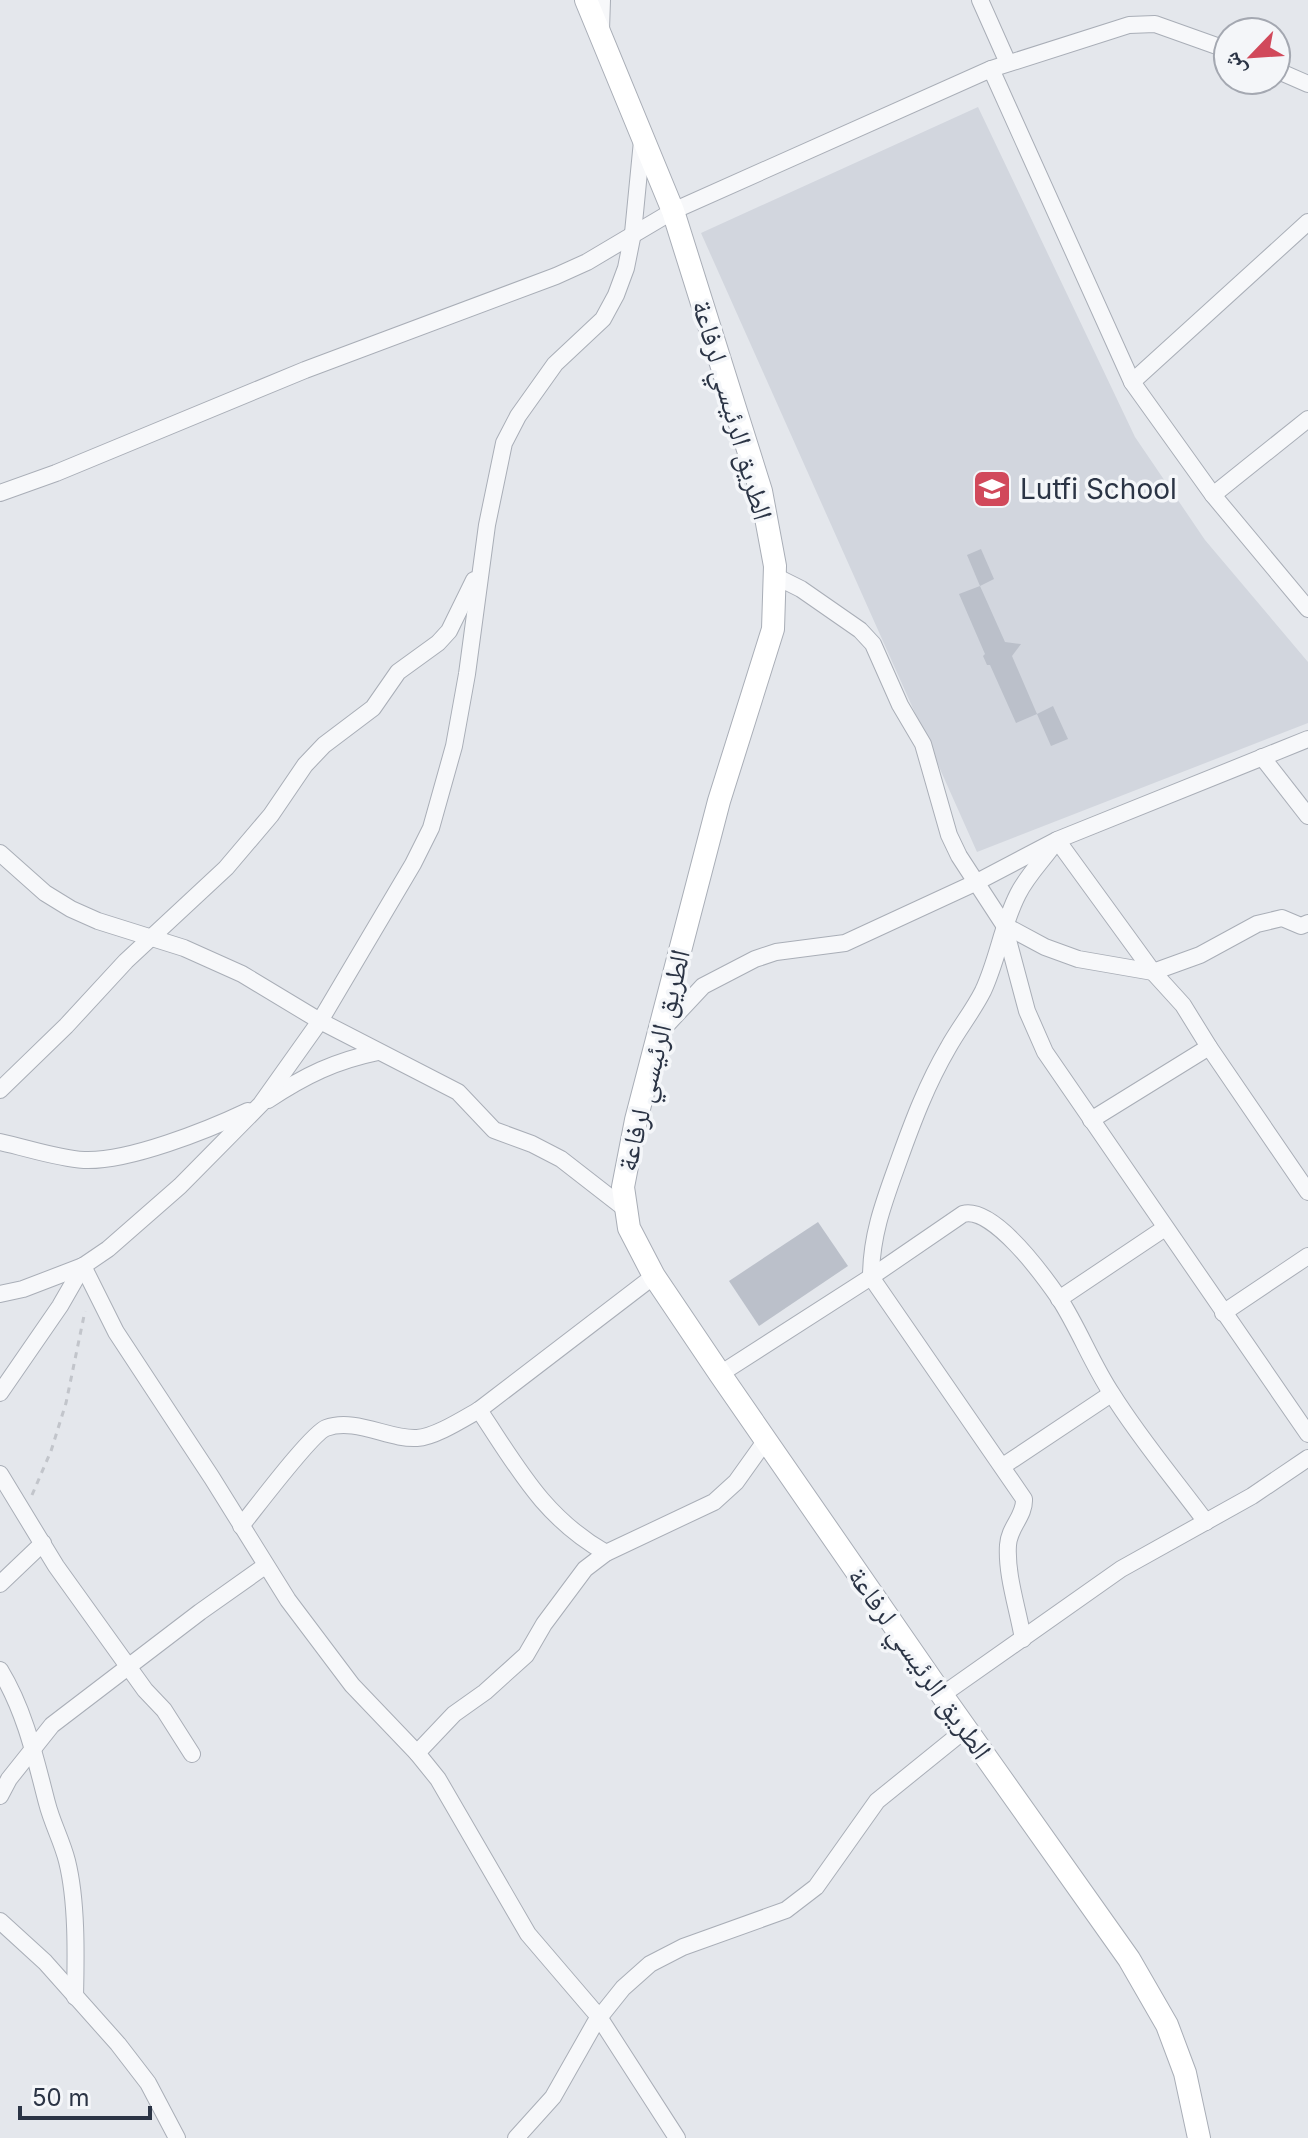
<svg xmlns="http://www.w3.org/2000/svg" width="1308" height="2138" viewBox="0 0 1308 2138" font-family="Inter,'Noto Naskh Arabic',sans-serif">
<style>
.built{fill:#d2d6de}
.building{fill:#bbc0ca}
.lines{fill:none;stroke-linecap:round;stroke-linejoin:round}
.street-casing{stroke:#a9aeb7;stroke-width:18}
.secondary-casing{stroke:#a9aeb7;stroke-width:24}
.path{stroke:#c2c5cb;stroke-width:3;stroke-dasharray:6 6;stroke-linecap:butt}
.street{stroke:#f7f8fa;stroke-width:16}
.secondary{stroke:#fff;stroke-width:22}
.labels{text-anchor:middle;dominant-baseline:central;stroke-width:7;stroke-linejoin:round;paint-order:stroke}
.street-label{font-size:28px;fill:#2b3445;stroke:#f4f6f9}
.poi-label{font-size:28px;fill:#2b3445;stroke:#f4f6f9;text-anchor:start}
</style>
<rect width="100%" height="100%" fill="#e4e7ec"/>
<polygon class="built" points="978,107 1135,437 1205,540 1308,662 1308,723 977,852 701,233"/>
<g class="building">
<polygon points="981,549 994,579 980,586 967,555"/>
<polygon points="980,586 1005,642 1021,644 1012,656 1037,714 1016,723 990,665 987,665 983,656 985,654 959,594"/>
<polygon points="1053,706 1068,739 1051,746 1037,714"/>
<polygon points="818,1222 848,1266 759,1326 729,1281"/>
</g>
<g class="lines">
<defs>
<g id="street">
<polyline points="980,0 1008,63"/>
<polyline points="601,30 602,0"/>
<polyline points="991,69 1129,25 1155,24 1228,50"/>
<polyline points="1276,70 1308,84"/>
<polyline points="1132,382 1308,222"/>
<polyline points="0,493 56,473 305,370 556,276 587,262 673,211 991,69 1132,382 1213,495 1308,609"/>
<polyline points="1213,495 1308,419"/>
<polyline points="775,576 801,589 860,630 873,644 900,705 923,744 949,835 959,856 1004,925 1027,1011 1045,1052 1308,1434"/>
<polyline points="1262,757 1308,816"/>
<polyline points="0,853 45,893 71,909 98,921 184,948 242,974 320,1021 458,1092 494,1130 532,1144 561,1159 624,1208"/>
<polyline points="1004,925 1045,947 1078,959 1153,972 1200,955 1257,924 1282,918 1301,926 1308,923"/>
<polyline points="661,1031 703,986 755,959 776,952 845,943 977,882 1057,840 1308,739"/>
<polyline points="0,1090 66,1026 126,961 226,868 271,815 305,765 324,745 373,708 398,672 438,643 449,631 474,580"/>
<path d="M268 1100C306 1075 335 1061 378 1052"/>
<polyline points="1091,1120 1209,1047"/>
<path d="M0 1142C28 1148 56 1158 84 1160 128 1162 208 1130 248 1111"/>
<polyline points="83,1266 116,1332 212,1478 288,1600 352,1685 417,1753 438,1779 528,1934 599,2017 677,2138"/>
<polyline points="0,1294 23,1289 83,1266 108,1249 180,1186 261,1104 320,1021 413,864 431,828 454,746 467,674 487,525 504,443 518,416 555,364 603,319 616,295 626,268 633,233 642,141"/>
<polyline points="1059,1299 1165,1228"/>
<polyline points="1223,1313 1308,1256"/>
<path d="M720 1374 871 1277 963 1214C993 1206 1043 1275 1059 1298 1079 1329 1092 1364 1112 1394 1140 1439 1175 1480 1206 1522"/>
<polyline points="0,1393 60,1306 83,1266"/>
<path d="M479 1410C518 1468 543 1517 606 1553"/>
<polyline points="1003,1466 1111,1394"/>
<polyline points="0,1474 56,1566 145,1690 164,1710 192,1754"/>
<path d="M241 1526C255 1509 311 1434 326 1428 355 1417 390 1440 417 1438 435 1437 463 1419 479 1410L654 1276"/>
<polyline points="0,1584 43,1543"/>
<path d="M1023 1639C1018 1609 1006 1575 1008 1545 1009 1527 1025 1516 1024 1499L871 1277C871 1234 885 1199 899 1160 913 1121 927 1084 948 1048 959 1028 973 1011 983 991 998 959 1002 925 1018 894 1028 874 1045 858 1057 840L1153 972 1183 1005 1209 1047 1308 1192"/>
<path d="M0 1670C25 1711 35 1757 47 1803 52 1823 62 1841 67 1861 77 1901 76 1955 75 1997"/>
<polyline points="942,1695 1121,1569 1252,1496 1308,1458"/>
<polyline points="417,1753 454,1714 485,1692 526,1655 544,1624 585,1569 606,1553 714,1502 736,1482 766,1440"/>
<polyline points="0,1796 9,1779 52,1725 200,1612 265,1566"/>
<polyline points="0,1921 45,1962 118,2044 148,2083 177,2138"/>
<polyline points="516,2138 553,2097 595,2023 623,1988 650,1964 683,1947 786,1910 816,1887 877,1801 966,1729"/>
</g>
<polyline id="secondary" points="586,0 673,211 761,491 775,566 773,629 719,801 636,1120 623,1187 629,1228 654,1276 720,1374 942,1695 1129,1959 1167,2025 1185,2073 1199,2138"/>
</defs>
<use href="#street" class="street-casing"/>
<use href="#secondary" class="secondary-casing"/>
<polyline class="path" points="32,1495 51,1451 66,1403 85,1311"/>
<use href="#street" class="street"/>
<use href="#secondary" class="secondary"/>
</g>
<defs>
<symbol id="school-square" viewBox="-11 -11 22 22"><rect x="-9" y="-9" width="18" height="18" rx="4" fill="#d1495b" stroke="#f4f6f9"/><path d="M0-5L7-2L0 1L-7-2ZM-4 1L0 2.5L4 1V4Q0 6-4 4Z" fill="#fff"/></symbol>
</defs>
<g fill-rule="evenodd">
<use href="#school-square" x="970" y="467" width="44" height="44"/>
</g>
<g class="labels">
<g class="street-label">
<text transform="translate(733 410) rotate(74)">الطريق الرئيسي لرفاعة</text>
<text transform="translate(653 1060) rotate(-76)">الطريق الرئيسي لرفاعة</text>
<text transform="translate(920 1663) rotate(55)">الطريق الرئيسي لرفاعة</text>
</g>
<g class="poi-label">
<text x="1020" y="489">Lutfi School</text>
</g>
</g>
<g transform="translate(1252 56) rotate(245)"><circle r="38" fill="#f4f6f9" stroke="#a4a8b1" stroke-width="2"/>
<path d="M0-6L14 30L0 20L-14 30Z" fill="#d1495b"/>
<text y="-12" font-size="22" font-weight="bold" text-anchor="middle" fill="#2b3445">ش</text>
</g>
<path d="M20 2106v12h130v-12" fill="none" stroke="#2b3445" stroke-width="4"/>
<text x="32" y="2106" font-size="24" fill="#2b3445" stroke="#f4f6f9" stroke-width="6" paint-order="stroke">50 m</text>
</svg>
